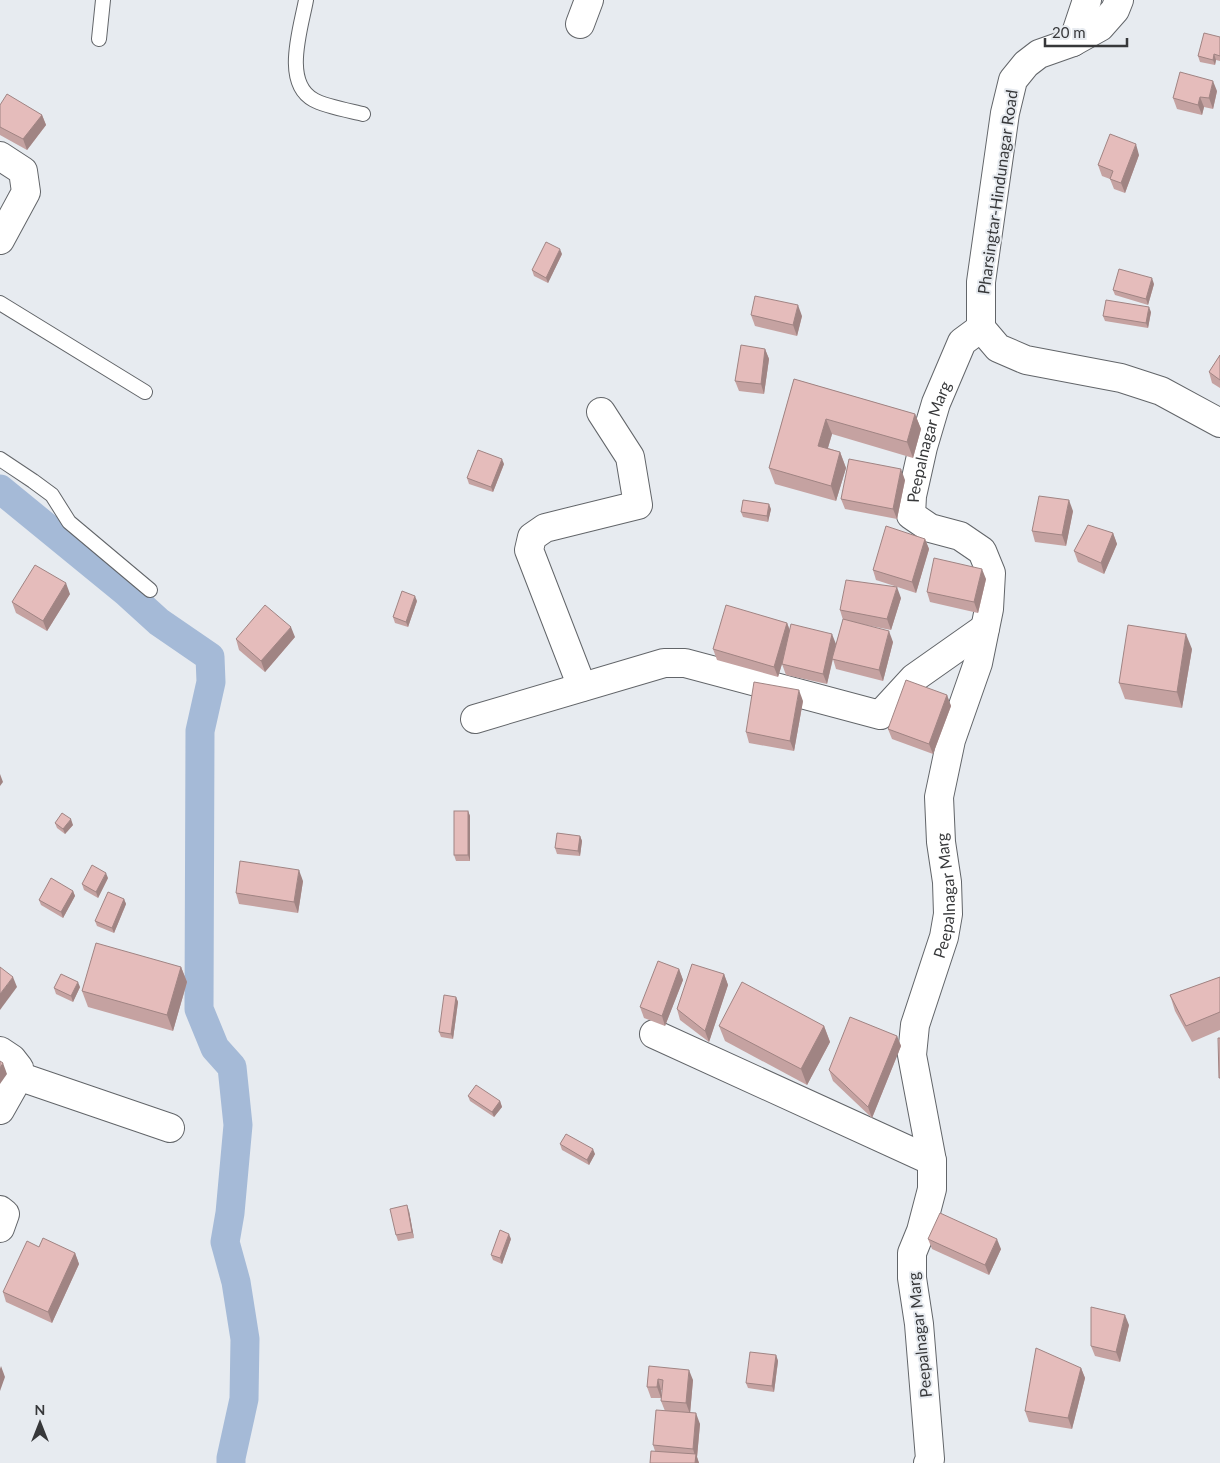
<svg xmlns="http://www.w3.org/2000/svg" width="1220" height="1463" viewBox="0 0 1220 1463" font-family="Lato,sans-serif">
<style>
.lines{fill:none;stroke-linecap:round;stroke-linejoin:round}
.canal{stroke:#a5bad7;stroke-width:29}
.lane-casing{stroke:#626569;stroke-width:16}
.street-casing{stroke:#626569;stroke-width:30}
.secondary-casing{stroke:#626569;stroke-width:30}
.lane{stroke:#fff;stroke-width:14}
.street{stroke:#fff;stroke-width:28}
.secondary{stroke:#fff;stroke-width:28}
.wall{fill:#c5a2a1}
.shaded-wall{fill:#a08483}
.building{fill:#e5bcbb;stroke:#a08483}
.labels{text-anchor:middle;dominant-baseline:central;stroke-width:4;stroke-linejoin:round;paint-order:stroke}
.street-label{font-size:16px;fill:#37383a;stroke:#e7ebf0}
</style>
<rect width="100%" height="100%" fill="#e7ebf0"/>
<g class="lines">
<polyline class="canal" points="0,489 126,592 159,622 210,657 211,682 200,731 199,1009 215,1048 232,1067 238,1125 230,1213 225,1242 236,1282 245,1339 244,1399 231,1458 231,1463"/>
<defs>
<g id="lane">
<path d="M306 0C301 28 282 83 314 100 324 106 351 111 363 114"/>
<polyline points="99,39 103,0"/>
<polyline points="0,303 145,392"/>
<polyline points="0,459 33,481 52,495 69,522 150,590"/>
</g>
<g id="street">
<polyline points="580,24 589,0"/>
<polyline points="1073,42 1087,0"/>
<polyline points="0,156 23,171 26,192 0,240"/>
<polyline points="582,687 529,550 532,537 545,528 638,505 630,457 601,412"/>
<polyline points="475,719 664,663 685,663 880,715 914,678 985,628"/>
<polyline points="654,1034 932,1161"/>
<polyline points="0,1051 12,1059 19,1068 13,1087 0,1110"/>
<polyline points="18,1076 170,1128"/>
<polyline points="0,1210 5,1214 0,1228"/>
<path id="s1" d="M928 1463 930 1459 919 1324 912 1278V1253L921 1231 932 1189V1161L912 1055 915 1025 944 937 948 914 947 882 941 842 939 797 951 740 978 663 989 609 991 573 982 551 960 536 930 528 911 515 912 496 923 447 936 403 962 342 981 328"/>
</g>
<polyline id="secondary" points="1119,0 1115,10 1100,27 1073,42 1039,54 1026,64 1013,80 1005,113 981,282 981,328 998,348 1026,360 1121,378 1161,391 1220,423"/>
</defs>
<use href="#lane" class="lane-casing"/>
<use href="#street" class="street-casing"/>
<use href="#secondary" class="secondary-casing"/>
<use href="#lane" class="lane"/>
<use href="#street" class="street"/>
<use href="#secondary" class="secondary"/>
</g>
<g class="wall">
<polygon points="1220,37 1220,61 1216,60 1215,65 1200,62 1198,56"/>
<polygon points="1217,91 1213,109 1204,107 1202,115 1177,109 1173,98"/>
<polygon points="0,105 42,115 46,125 27,150 0,135"/>
<polygon points="1139,155 1125,193 1114,189 1110,179 1102,176 1098,165"/>
<polygon points="562,254 548,283 534,276 532,270"/>
<polygon points="1154,284 1148,305 1115,295 1113,290"/>
<polygon points="1151,312 1148,328 1105,321 1103,316"/>
<polygon points="751,315 802,316 797,336 755,326"/>
<polygon points="765,349 769,359 764,394 739,391 735,381"/>
<polygon points="1220,355 1220,388 1212,383 1209,372"/>
<polygon points="794,379 915,414 921,429 913,458 832,434 828,448 840,452 846,468 836,501 775,484 769,468"/>
<polygon points="504,464 493,492 469,484 467,478"/>
<polygon points="905,480 897,519 845,509 841,499"/>
<polygon points="771,509 768,522 743,517 741,512"/>
<polygon points="1073,511 1066,546 1035,542 1032,531"/>
<polygon points="1113,533 1117,544 1104,574 1078,562 1074,551"/>
<polygon points="925,539 929,549 916,593 876,580 873,570"/>
<polygon points="986,579 978,613 930,602 927,592"/>
<polygon points="70,594 47,631 16,613 12,602"/>
<polygon points="901,598 891,630 856,623 893,642 883,681 836,669 833,659 827,684 786,675 782,664 778,677 717,660 713,649 787,623 790,630 836,644 843,620 840,610"/>
<polygon points="417,601 408,627 395,623 393,617"/>
<polygon points="295,637 265,672 239,650 236,639"/>
<polygon points="1192,649 1182,708 1125,699 1119,683"/>
<polygon points="947,695 951,706 933,754 892,739 888,729"/>
<polygon points="803,701 794,751 749,743 746,732"/>
<polygon points="468,811 470,816 470,861 456,861 454,855"/>
<polygon points="55,823 73,825 65,834 57,828"/>
<polygon points="580,836 582,841 580,856 557,854 555,848"/>
<polygon points="108,878 98,898 84,890 82,884"/>
<polygon points="303,881 298,913 239,904 236,893"/>
<polygon points="73,891 75,896 63,918 41,905 39,900"/>
<polygon points="124,899 126,904 114,933 97,926 95,921"/>
<polygon points="181,967 187,982 173,1031 88,1007 82,991"/>
<polygon points="679,969 683,980 665,1026 644,1018 640,1007"/>
<polygon points="724,974 728,985 709,1042 680,1020 677,1009"/>
<polygon points="1220,977 1220,1030 1192,1042 1175,1011 1170,995"/>
<polygon points="80,987 73,1002 56,994 54,988"/>
<polygon points="456,997 458,1002 453,1039 441,1037 439,1032"/>
<polygon points="719,1026 824,1026 830,1042 807,1085 725,1041"/>
<polygon points="897,1036 901,1046 872,1118 833,1081 829,1070"/>
<polygon points="468,1096 500,1101 502,1107 494,1117 470,1101"/>
<polygon points="560,1144 595,1154 589,1165 562,1150"/>
<polygon points="409,1211 414,1238 398,1241 396,1235"/>
<polygon points="511,1239 502,1264 493,1260 491,1255"/>
<polygon points="928,1239 1001,1249 989,1275 932,1249"/>
<polygon points="39,1247 75,1253 79,1264 52,1323 6,1302 3,1292"/>
<polygon points="1129,1325 1120,1362 1095,1356 1091,1346"/>
<polygon points="776,1355 778,1361 774,1392 748,1388 746,1383"/>
<polygon points="649,1366 693,1380 690,1413 700,1424 697,1457 699,1463 650,1463 655,1451 653,1445 665,1411 661,1401 662,1390 661,1390 661,1398 651,1398 647,1387"/>
<polygon points="1081,1368 1085,1378 1072,1429 1029,1422 1025,1411"/>
</g>
<g class="shaded-wall">
<polygon points="1214,54 1216,60 1215,65 1213,60"/>
<polygon points="1213,81 1217,91 1213,109 1209,98"/>
<polygon points="1200,97 1204,107 1202,115 1198,105"/>
<polygon points="42,115 46,125 27,150 23,139"/>
<polygon points="1136,144 1139,155 1125,193 1121,183"/>
<polygon points="560,249 562,254 548,283 546,278"/>
<polygon points="1152,278 1154,284 1148,305 1146,299"/>
<polygon points="798,305 802,316 797,336 793,325"/>
<polygon points="1149,307 1151,312 1148,328 1146,323"/>
<polygon points="765,349 769,359 764,394 761,384"/>
<polygon points="915,414 921,429 913,458 907,442"/>
<polygon points="826,419 832,434 824,461 818,446"/>
<polygon points="840,452 846,468 836,501 831,486"/>
<polygon points="502,459 504,464 493,492 491,487"/>
<polygon points="901,469 905,480 897,519 893,509"/>
<polygon points="1069,500 1073,511 1066,546 1062,535"/>
<polygon points="769,504 771,509 768,522 767,516"/>
<polygon points="1113,533 1117,544 1104,574 1101,563"/>
<polygon points="925,539 929,549 916,593 912,582"/>
<polygon points="982,569 986,579 978,613 974,602"/>
<polygon points="66,583 70,594 47,631 43,621"/>
<polygon points="897,587 901,598 891,630 887,619"/>
<polygon points="415,596 417,601 408,627 406,622"/>
<polygon points="787,623 791,634 778,677 774,667"/>
<polygon points="291,627 295,637 265,672 261,661"/>
<polygon points="889,631 893,642 883,681 879,670"/>
<polygon points="832,634 836,644 827,684 823,674"/>
<polygon points="1186,634 1192,649 1182,708 1177,692"/>
<polygon points="799,690 803,701 794,751 790,741"/>
<polygon points="947,695 951,706 933,754 929,744"/>
<polygon points="0,774 3,782 0,786"/>
<polygon points="468,811 470,816 470,861 468,855"/>
<polygon points="71,819 73,825 65,834 63,829"/>
<polygon points="580,836 582,841 580,856 578,851"/>
<polygon points="299,870 303,881 298,913 294,902"/>
<polygon points="106,873 108,878 98,898 96,892"/>
<polygon points="73,891 75,896 63,918 61,912"/>
<polygon points="124,899 126,904 114,933 112,928"/>
<polygon points="181,967 187,982 173,1031 167,1015"/>
<polygon points="679,969 683,980 665,1026 662,1016"/>
<polygon points="724,974 728,985 709,1042 705,1031"/>
<polygon points="13,977 17,987 0,1010 0,994"/>
<polygon points="78,982 80,987 73,1002 71,996"/>
<polygon points="456,997 458,1002 453,1039 451,1034"/>
<polygon points="824,1026 830,1042 807,1085 801,1069"/>
<polygon points="897,1036 901,1046 872,1118 868,1107"/>
<polygon points="3,1063 7,1074 0,1084 0,1068"/>
<polygon points="500,1101 502,1107 494,1117 492,1112"/>
<polygon points="593,1149 595,1154 589,1165 587,1160"/>
<polygon points="407,1205 409,1211 414,1238 412,1232"/>
<polygon points="509,1234 511,1239 502,1264 500,1258"/>
<polygon points="997,1239 1001,1249 989,1275 985,1265"/>
<polygon points="75,1253 79,1264 52,1323 48,1312"/>
<polygon points="1125,1315 1129,1325 1120,1362 1116,1352"/>
<polygon points="776,1355 778,1361 774,1392 772,1386"/>
<polygon points="1,1366 5,1377 0,1391 0,1369"/>
<polygon points="1081,1368 1085,1378 1072,1429 1068,1418"/>
<polygon points="689,1370 693,1380 690,1414 686,1403"/>
<polygon points="658,1379 661,1390 661,1398 657,1387"/>
<polygon points="696,1413 700,1424 697,1457 699,1463 695,1463 695,1456 693,1449"/>
</g>
<g class="building">
<polygon points="1204,33 1220,37 1220,56 1214,54 1213,60 1198,56"/>
<polygon points="1180,72 1213,81 1209,98 1200,97 1198,105 1173,98"/>
<polygon points="7,94 42,115 23,139 0,127 0,105"/>
<polygon points="1110,134 1136,144 1121,183 1110,179 1113,171 1098,165"/>
<polygon points="546,242 560,249 546,278 532,270"/>
<polygon points="1119,269 1152,278 1146,299 1113,290"/>
<polygon points="755,296 798,305 793,325 751,315"/>
<polygon points="1106,300 1149,307 1146,323 1103,316"/>
<polygon points="741,345 765,349 761,384 735,381"/>
<polygon points="1220,355 1220,380 1209,372"/>
<polygon points="794,379 915,414 907,442 826,419 818,446 840,452 831,486 769,468"/>
<polygon points="478,450 502,459 491,487 467,478"/>
<polygon points="849,459 901,469 893,509 841,499"/>
<polygon points="1039,496 1069,500 1062,535 1032,531"/>
<polygon points="743,500 769,504 767,516 741,512"/>
<polygon points="1088,525 1113,533 1101,563 1074,551"/>
<polygon points="886,526 925,539 912,582 873,570"/>
<polygon points="934,558 982,569 974,602 927,592"/>
<polygon points="35,565 66,583 43,621 12,602"/>
<polygon points="846,580 897,587 887,619 840,610"/>
<polygon points="402,591 415,596 406,622 393,617"/>
<polygon points="265,605 291,627 261,661 236,639"/>
<polygon points="726,605 787,623 774,667 713,649"/>
<polygon points="843,619 889,631 879,670 832,659"/>
<polygon points="791,624 832,634 823,674 782,664"/>
<polygon points="1128,625 1186,634 1177,692 1119,683"/>
<polygon points="906,680 947,695 929,744 888,729"/>
<polygon points="754,682 799,690 790,741 746,732"/>
<rect x="454" y="811" width="14" height="44"/>
<polygon points="62,813 71,819 63,829 55,823"/>
<polygon points="557,833 580,836 578,851 555,848"/>
<polygon points="240,861 299,870 294,902 236,893"/>
<polygon points="92,865 106,873 96,892 82,884"/>
<polygon points="51,878 73,891 61,912 39,900"/>
<polygon points="108,892 124,899 112,928 95,921"/>
<polygon points="96,943 181,967 167,1015 82,991"/>
<polygon points="658,961 679,969 662,1016 640,1007"/>
<polygon points="692,964 724,974 705,1031 677,1009"/>
<polygon points="0,967 13,977 0,994"/>
<polygon points="61,974 78,982 71,996 54,988"/>
<polygon points="1220,977 1220,1012 1186,1026 1170,995"/>
<polygon points="742,982 824,1026 801,1069 719,1026"/>
<polygon points="444,995 456,997 451,1034 439,1032"/>
<polygon points="850,1017 897,1036 868,1107 829,1070"/>
<polygon points="1218,1038 1220,1038 1220,1078 1219,1078"/>
<polygon points="0,1061 3,1063 0,1068"/>
<polygon points="476,1085 500,1101 492,1112 468,1096"/>
<polygon points="566,1134 593,1149 587,1160 560,1144"/>
<polygon points="407,1205 412,1232 396,1235 390,1209"/>
<polygon points="940,1213 997,1239 985,1265 928,1239"/>
<polygon points="500,1230 509,1234 500,1258 491,1255"/>
<polygon points="43,1238 75,1253 48,1312 3,1292 27,1241 39,1247"/>
<polygon points="1091,1307 1125,1315 1116,1352 1091,1346"/>
<polygon points="1036,1348 1081,1368 1068,1418 1025,1411"/>
<polygon points="750,1352 776,1355 772,1386 746,1383"/>
<polygon points="649,1366 689,1370 686,1403 661,1401 663,1380 658,1379 657,1387 647,1387"/>
<polygon points="656,1410 696,1413 693,1449 653,1445"/>
<polygon points="651,1451 696,1454 695,1463 650,1463"/>
</g>
<g class="labels">
<g class="street-label">
<text transform="translate(997 192) rotate(-82)">Pharsingtar-Hindunagar Road</text>
<text stroke="none"><textPath href="#s1" startOffset="1089">Peepalnagar Marg</textPath></text>
<text stroke="none"><textPath href="#s1" startOffset="579">Peepalnagar Marg</textPath></text>
<text transform="translate(919 1335) rotate(-96)">Peepalnagar Marg</text>
</g>
</g>
<g transform="translate(40 1423)" stroke="#e7ebf0" stroke-width="4" paint-order="stroke">
<path d="M0-4L9 19L0 12L-9 19Z" fill="#37383a"/>
<text y="-8" font-size="14" font-weight="bold" text-anchor="middle" fill="#37383a">N</text>
</g>
<path d="M1045 38v8h82v-8" fill="none" stroke="#37383a" stroke-width="2.5"/>
<text x="1052" y="38" font-size="15" fill="#37383a" stroke="#e7ebf0" stroke-width="4" paint-order="stroke">20 m</text>
</svg>
